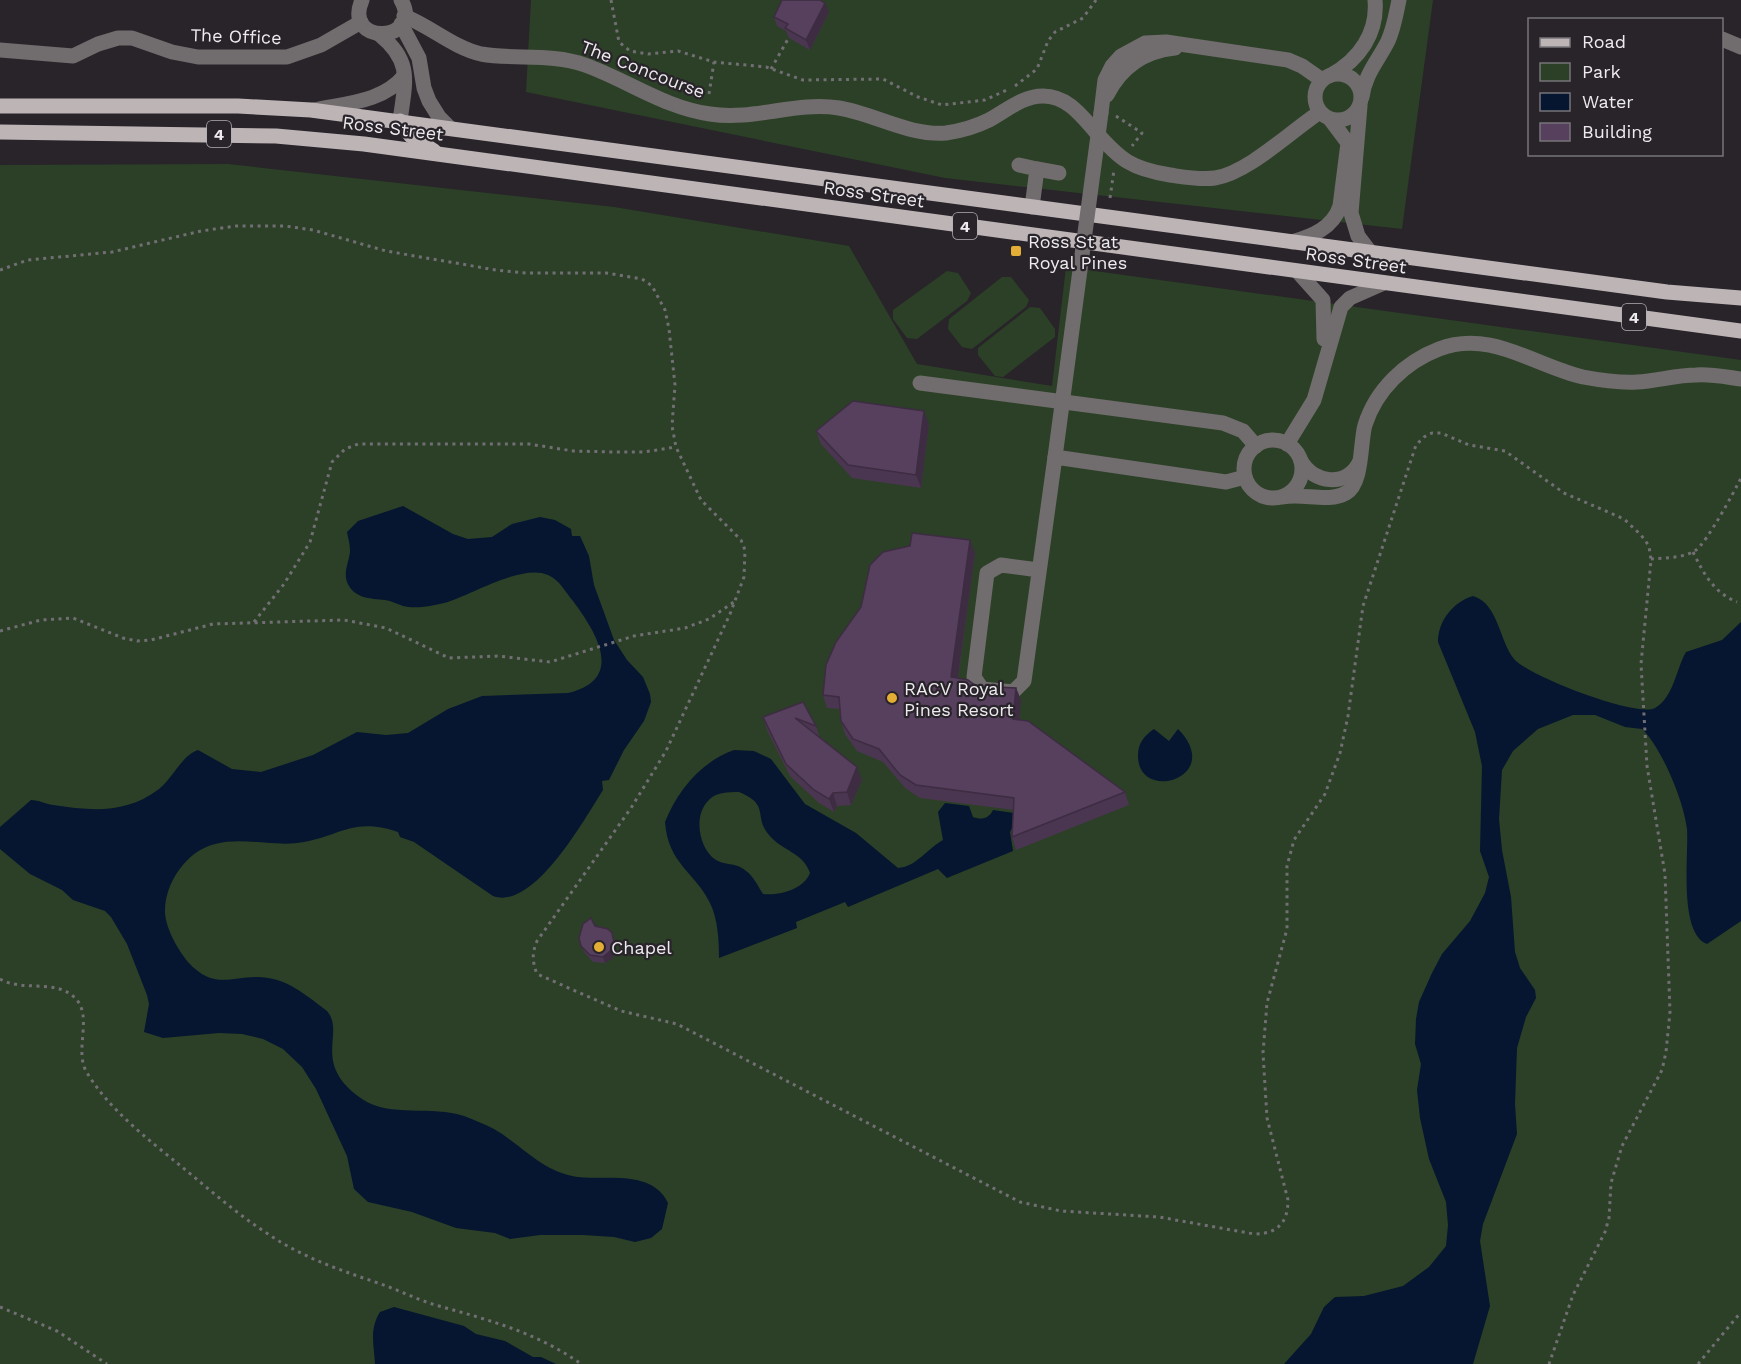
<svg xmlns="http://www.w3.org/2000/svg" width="1741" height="1364" viewBox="0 0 1741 1364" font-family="'Work Sans',sans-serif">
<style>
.green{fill:#2b4026}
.water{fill:#061530;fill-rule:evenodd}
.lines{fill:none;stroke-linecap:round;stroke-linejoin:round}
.path{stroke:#726f74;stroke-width:3;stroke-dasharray:3 4.5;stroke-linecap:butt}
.minor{stroke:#716c6d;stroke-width:15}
.major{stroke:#bdb4b6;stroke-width:15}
.minor-bridge{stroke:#716c6d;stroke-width:15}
.wall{fill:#4b3651}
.shaded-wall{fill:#3d2c42}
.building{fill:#573f5e;stroke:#3d2c42;stroke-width:1.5}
.poi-dot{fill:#e4ad35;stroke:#28242a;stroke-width:2}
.labels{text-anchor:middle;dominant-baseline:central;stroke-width:4.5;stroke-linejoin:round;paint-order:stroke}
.shield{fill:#28242a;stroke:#b3afb4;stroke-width:1.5}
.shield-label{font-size:16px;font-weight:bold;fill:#eeebef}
.street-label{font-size:18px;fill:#eeebef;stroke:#28242a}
.poi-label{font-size:18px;fill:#eeebef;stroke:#28242a;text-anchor:start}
</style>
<rect width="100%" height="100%" fill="#28242a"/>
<g class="green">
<polygon points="531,0 1433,0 1402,229 945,178 526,92"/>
<polygon points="228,164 614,207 849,246 917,364 1052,386 1066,267 1741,360 1741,1364 0,1364 0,165"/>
<polygon points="947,271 958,273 971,293 967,301 917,339 907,338 893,319 893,310"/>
<polygon points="1002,277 1011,277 1029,300 1026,307 972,349 962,347 948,329 949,319"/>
<polygon points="1030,307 1040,308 1055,329 1055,337 1003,377 995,376 978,355 978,348"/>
</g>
<g class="water">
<path d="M403 506 453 534 468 539 492 537 512 524 540 517 555 520 571 529 572 536H580L589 556 594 585 614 640 627 660 643 677 650 694 651 702 644 721 624 750 609 780 602 781 603 790C585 818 534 911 493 896L414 842 400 837 398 832C351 816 339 838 297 843 271 846 241 837 215 844 186 851 164 884 165 913 166 929 178 950 188 962 217 994 235 972 268 978 290 981 310 998 327 1011 346 1033 310 1063 362 1099 390 1118 432 1105 464 1116 474 1120 485 1124 494 1129 520 1144 540 1169 572 1176 601 1182 651 1167 668 1203L662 1229 651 1238 635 1242 614 1237 583 1235H540L510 1239 495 1233 456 1228 412 1212 368 1202 354 1189 347 1156 316 1089 302 1067 283 1049 263 1039 242 1034 219 1033 163 1038 144 1032 149 1004 147 995 127 944 111 917 105 911 73 900 62 890 30 874 0 849V827L31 800C39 800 45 804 53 805 92 811 126 814 159 789 173 778 182 755 198 750L232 769 261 772 313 755 357 732 386 735 408 733 448 709 482 696 568 693C626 679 596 632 573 601 565 592 560 580 548 575 522 563 470 596 444 603 432 606 415 609 403 606 397 604 392 601 385 600 371 599 353 598 347 582 343 571 350 560 350 550 350 544 348 538 347 532L358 521Z"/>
<path d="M1473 596C1498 603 1499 640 1514 659 1528 676 1637 718 1655 708 1674 697 1676 669 1686 652L1722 640 1741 622V921L1707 944C1678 933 1689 853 1687 829 1684 802 1662 748 1642 729L1625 727 1595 715H1573L1538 729 1513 751 1502 770 1499 819 1502 850 1511 897 1515 952 1520 968 1535 990 1536 998 1526 1017 1517 1048 1515 1104 1517 1134 1483 1224 1480 1241 1490 1306 1473 1364H1284L1311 1334 1324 1307 1335 1297 1364 1296 1403 1286 1429 1267 1446 1246 1448 1225 1446 1202 1429 1159 1420 1118 1417 1090 1421 1064 1415 1044 1416 1019 1419 1002 1432 973 1442 954 1470 921 1485 893 1489 877 1480 851 1482 766 1475 732 1438 642C1438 621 1453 602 1473 596Z"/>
<path d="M1154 729 1169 741 1178 729C1226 778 1137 804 1138 755 1138 743 1145 735 1154 729Z"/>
<path d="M734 750 754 751 771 759 805 804 856 833 898 868C916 867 927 849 943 840L938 812 945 803 969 806 973 817C981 820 989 819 993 810L1014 813 1015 822 1010 832 1013 851 947 878 938 869 848 907 845 902 796 922 797 928 719 958C719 941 718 919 710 903 695 872 668 864 665 822 678 790 701 762 734 750ZM739 792C771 805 753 817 769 835 782 851 803 852 810 873 804 889 780 896 763 894 755 881 750 869 734 865 729 864 721 863 716 860 699 849 693 816 708 801 715 792 728 792 739 792Z"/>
<path d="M394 1307 464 1326 476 1334 505 1341 533 1357H541L556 1364H375C374 1344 369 1330 380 1312Z"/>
</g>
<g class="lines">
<g class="path">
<polyline points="611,0 619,42 630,51 648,54 678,51 714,62 766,67 803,80 883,79 918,97 942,105 985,100 1009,89"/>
<polyline points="771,69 788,39"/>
<polyline points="1015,86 1037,69 1048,41 1055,32 1083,18 1096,0"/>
<polyline points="709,94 714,62"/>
<polyline points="1116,116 1142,133 1132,146"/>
<polyline points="1110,198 1114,170"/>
<path d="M0 270 28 260 112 252 201 231 236 226H285L313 230 386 251 496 270 526 273H606L642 279 652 286 665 310 669 329 675 385 672 426 676 447 701 500 741 540 745 550 744 577 730 614 666 751 631 808 537 941C532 953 532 961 537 974L621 1011 677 1024 1020 1202 1061 1211 1159 1217 1254 1234C1277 1234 1288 1223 1288 1200L1267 1118 1263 1053 1267 1003 1287 929V866L1294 840 1325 794 1340 753 1348 716 1363 606 1416 445 1424 437 1432 433H1441L1469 445 1505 451 1564 493 1624 519 1641 535 1649 546 1651 560 1641 664 1647 766 1665 874 1670 1012 1666 1052 1662 1070 1622 1146 1611 1183 1609 1218 1605 1232 1573 1295 1549 1364"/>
<path d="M1693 552C1704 574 1713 592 1737 602"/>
<path d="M1651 559C1665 558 1685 558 1696 550 1707 542 1734 492 1741 478"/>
<polyline points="254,622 284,584 310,542 332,462 345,449 358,444 529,444 573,451 614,452 644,452 676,447"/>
<polyline points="0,631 41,620 73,618 123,638 137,641 151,640 213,624 344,620 386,628 449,658 498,656 550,662 634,636 685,628 709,619 734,602"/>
<path d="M0 979C22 992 55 979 74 997 94 1015 74 1049 86 1071 108 1109 149 1140 182 1167 210 1190 237 1214 268 1234 302 1257 337 1269 375 1282 397 1289 417 1300 439 1306 489 1320 538 1333 581 1364"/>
<polyline points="0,1307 57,1331 107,1364"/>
<polyline points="1698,1364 1741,1312"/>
</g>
<g class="minor">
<path d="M362 0C342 47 425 42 401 0"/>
<path d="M404 16C430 26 454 48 481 54 515 60 551 53 585 65 627 80 665 108 710 114 754 121 796 101 839 108 875 114 909 136 946 133 960 131 977 126 989 120 1006 111 1022 96 1043 96 1067 96 1081 115 1095 131 1120 160 1132 169 1170 175 1184 177 1200 180 1215 178 1248 173 1291 131 1320 112"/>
<polyline points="401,24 419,58 424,88 429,101 439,117 449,127"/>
<path d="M380 35C413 62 405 82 400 121"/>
<polyline points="1722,39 1741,47"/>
<polyline points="0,50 73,56 98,44 118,38 132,38 172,52 198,57 287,57 321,45 361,22"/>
<circle cx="1338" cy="97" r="23"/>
<path d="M1331 75C1359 60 1378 33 1375 0"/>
<path d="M1107 95C1121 67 1145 51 1175 48"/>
<path d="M1362 97C1365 74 1378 61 1388 41 1394 28 1396 14 1399 0"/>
<polyline points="1360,106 1351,213 1358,236 1371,253"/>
<path d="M314 110C346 103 383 102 404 76"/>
<polyline points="1101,113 1105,80 1112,66 1121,56 1145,43 1166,42 1288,60 1302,66 1322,80"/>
<polyline points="1019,165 1037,169 1032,207"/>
<polyline points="1037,169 1059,173"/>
<path d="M1292 242C1312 236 1333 228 1340 206L1348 143 1330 119"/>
<polyline points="1298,272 1323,300 1324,339"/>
<polyline points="920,383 1223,423 1243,431 1256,446"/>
<circle cx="1273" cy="469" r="29"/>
<polyline points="1287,444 1314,400 1341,307 1350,298 1384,283"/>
<path d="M1301 461C1314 484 1346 487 1359 463"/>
<path d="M1283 497C1303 493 1329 503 1346 493 1363 484 1360 442 1365 425 1376 390 1405 362 1439 349 1490 329 1535 366 1583 377 1599 380 1620 383 1637 382 1657 381 1676 375 1696 375 1711 374 1726 377 1741 379"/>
<polyline points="1039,570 1001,565 987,573 974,677 982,689 1013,692 1024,681 1055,457 1226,482 1245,477"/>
</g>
<g class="major">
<polyline points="0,106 238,106 311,110 1667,292 1741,298"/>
<polyline points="400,121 411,136 434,151"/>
<polyline points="0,132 276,136 364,144 1741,331"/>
</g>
<polyline class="minor-bridge" points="1055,457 1101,113"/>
</g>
<g class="wall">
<polygon points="829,12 810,50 789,38 786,31 777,26 774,17"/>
<polygon points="929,424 921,488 852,478 821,444 816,431"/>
<polygon points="975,553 958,678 976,686 1016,688 1021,700 1019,720 1125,792 1129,805 1016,850 1012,837 1014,810 920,798 905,788 883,762 857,751 845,734 841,721 840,709 827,708 823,695"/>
<polygon points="803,702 816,726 820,738 862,780 851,805 837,806 834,812 819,803 790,776 767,730 763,717"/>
<polygon points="595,926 612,933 614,940 616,949 613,958 605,963 593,962 584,952 579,938"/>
</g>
<g class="shaded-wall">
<polygon points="825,3 829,12 810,50 806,40"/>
<polygon points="924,411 929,424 921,488 916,475"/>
<polygon points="970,540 975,553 956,690 951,677"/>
<polygon points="1016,688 1021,700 1018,731 1013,719"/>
<polygon points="857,767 862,780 851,805 847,792"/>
<polygon points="833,793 837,806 834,812 829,799"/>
<polygon points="612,933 616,949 613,958 605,963 603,957"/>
</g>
<g class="building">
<polygon points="782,0 820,0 825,3 806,40 785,28 788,24 774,17"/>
<polygon points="853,401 924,411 916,475 848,465 816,431"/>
<polygon points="912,533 970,540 951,677 968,680 976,686 1016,688 1013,719 1028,721 1125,792 1012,837 1014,798 916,785 900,775 879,749 853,739 841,721 839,697 823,695 826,665 836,642 861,607 870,565 883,552 910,546"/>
<polygon points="803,702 816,726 795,718 857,767 847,792 833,793 829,799 814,790 786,764 763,717"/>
<polygon points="591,918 595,926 608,929 612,933 614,942 610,951 603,957 590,955 581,946 579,938 583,924"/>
</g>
<g class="poi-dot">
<rect x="1010" y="245" width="12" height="12" rx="3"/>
<circle cx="892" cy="698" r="6"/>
<circle cx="599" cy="947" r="6"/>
</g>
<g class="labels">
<g class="shield">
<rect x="207" y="121" width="24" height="26" rx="4.5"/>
<rect x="953" y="213" width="24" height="26" rx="4.5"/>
<rect x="1622" y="304" width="24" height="26" rx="4.5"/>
</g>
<g class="shield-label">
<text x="219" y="134">4</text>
<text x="965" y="226">4</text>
<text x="1634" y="317">4</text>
</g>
<g class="street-label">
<text transform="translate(236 36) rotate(2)">The Office</text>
<text transform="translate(643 69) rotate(21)">The Concourse</text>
<text transform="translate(393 128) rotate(7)">Ross Street</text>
<text transform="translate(874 194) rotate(8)">Ross Street</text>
<text transform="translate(1356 260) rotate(8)">Ross Street</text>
</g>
<g class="poi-label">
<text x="1028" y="241">Ross St at<tspan x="1028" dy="21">Royal Pines</tspan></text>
<text x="904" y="688">RACV Royal<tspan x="904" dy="21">Pines Resort</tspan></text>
<text x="611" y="947">Chapel</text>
</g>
</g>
<rect x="1528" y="18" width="195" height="138" fill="#28242a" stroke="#777479" stroke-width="1.5"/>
<rect x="1540" y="38" width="30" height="9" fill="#bdb4b6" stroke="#777479" stroke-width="1.5"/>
<text x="1582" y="48" font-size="18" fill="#eeebef">Road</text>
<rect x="1540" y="63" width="30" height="18" fill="#2b4026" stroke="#777479" stroke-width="1.5"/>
<text x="1582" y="78" font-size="18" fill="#eeebef">Park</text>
<rect x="1540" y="93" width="30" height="18" fill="#061530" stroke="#777479" stroke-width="1.5"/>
<text x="1582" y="108" font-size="18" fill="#eeebef">Water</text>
<rect x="1540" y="123" width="30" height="18" fill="#573f5e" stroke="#777479" stroke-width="1.5"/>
<text x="1582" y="138" font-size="18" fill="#eeebef">Building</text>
</svg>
